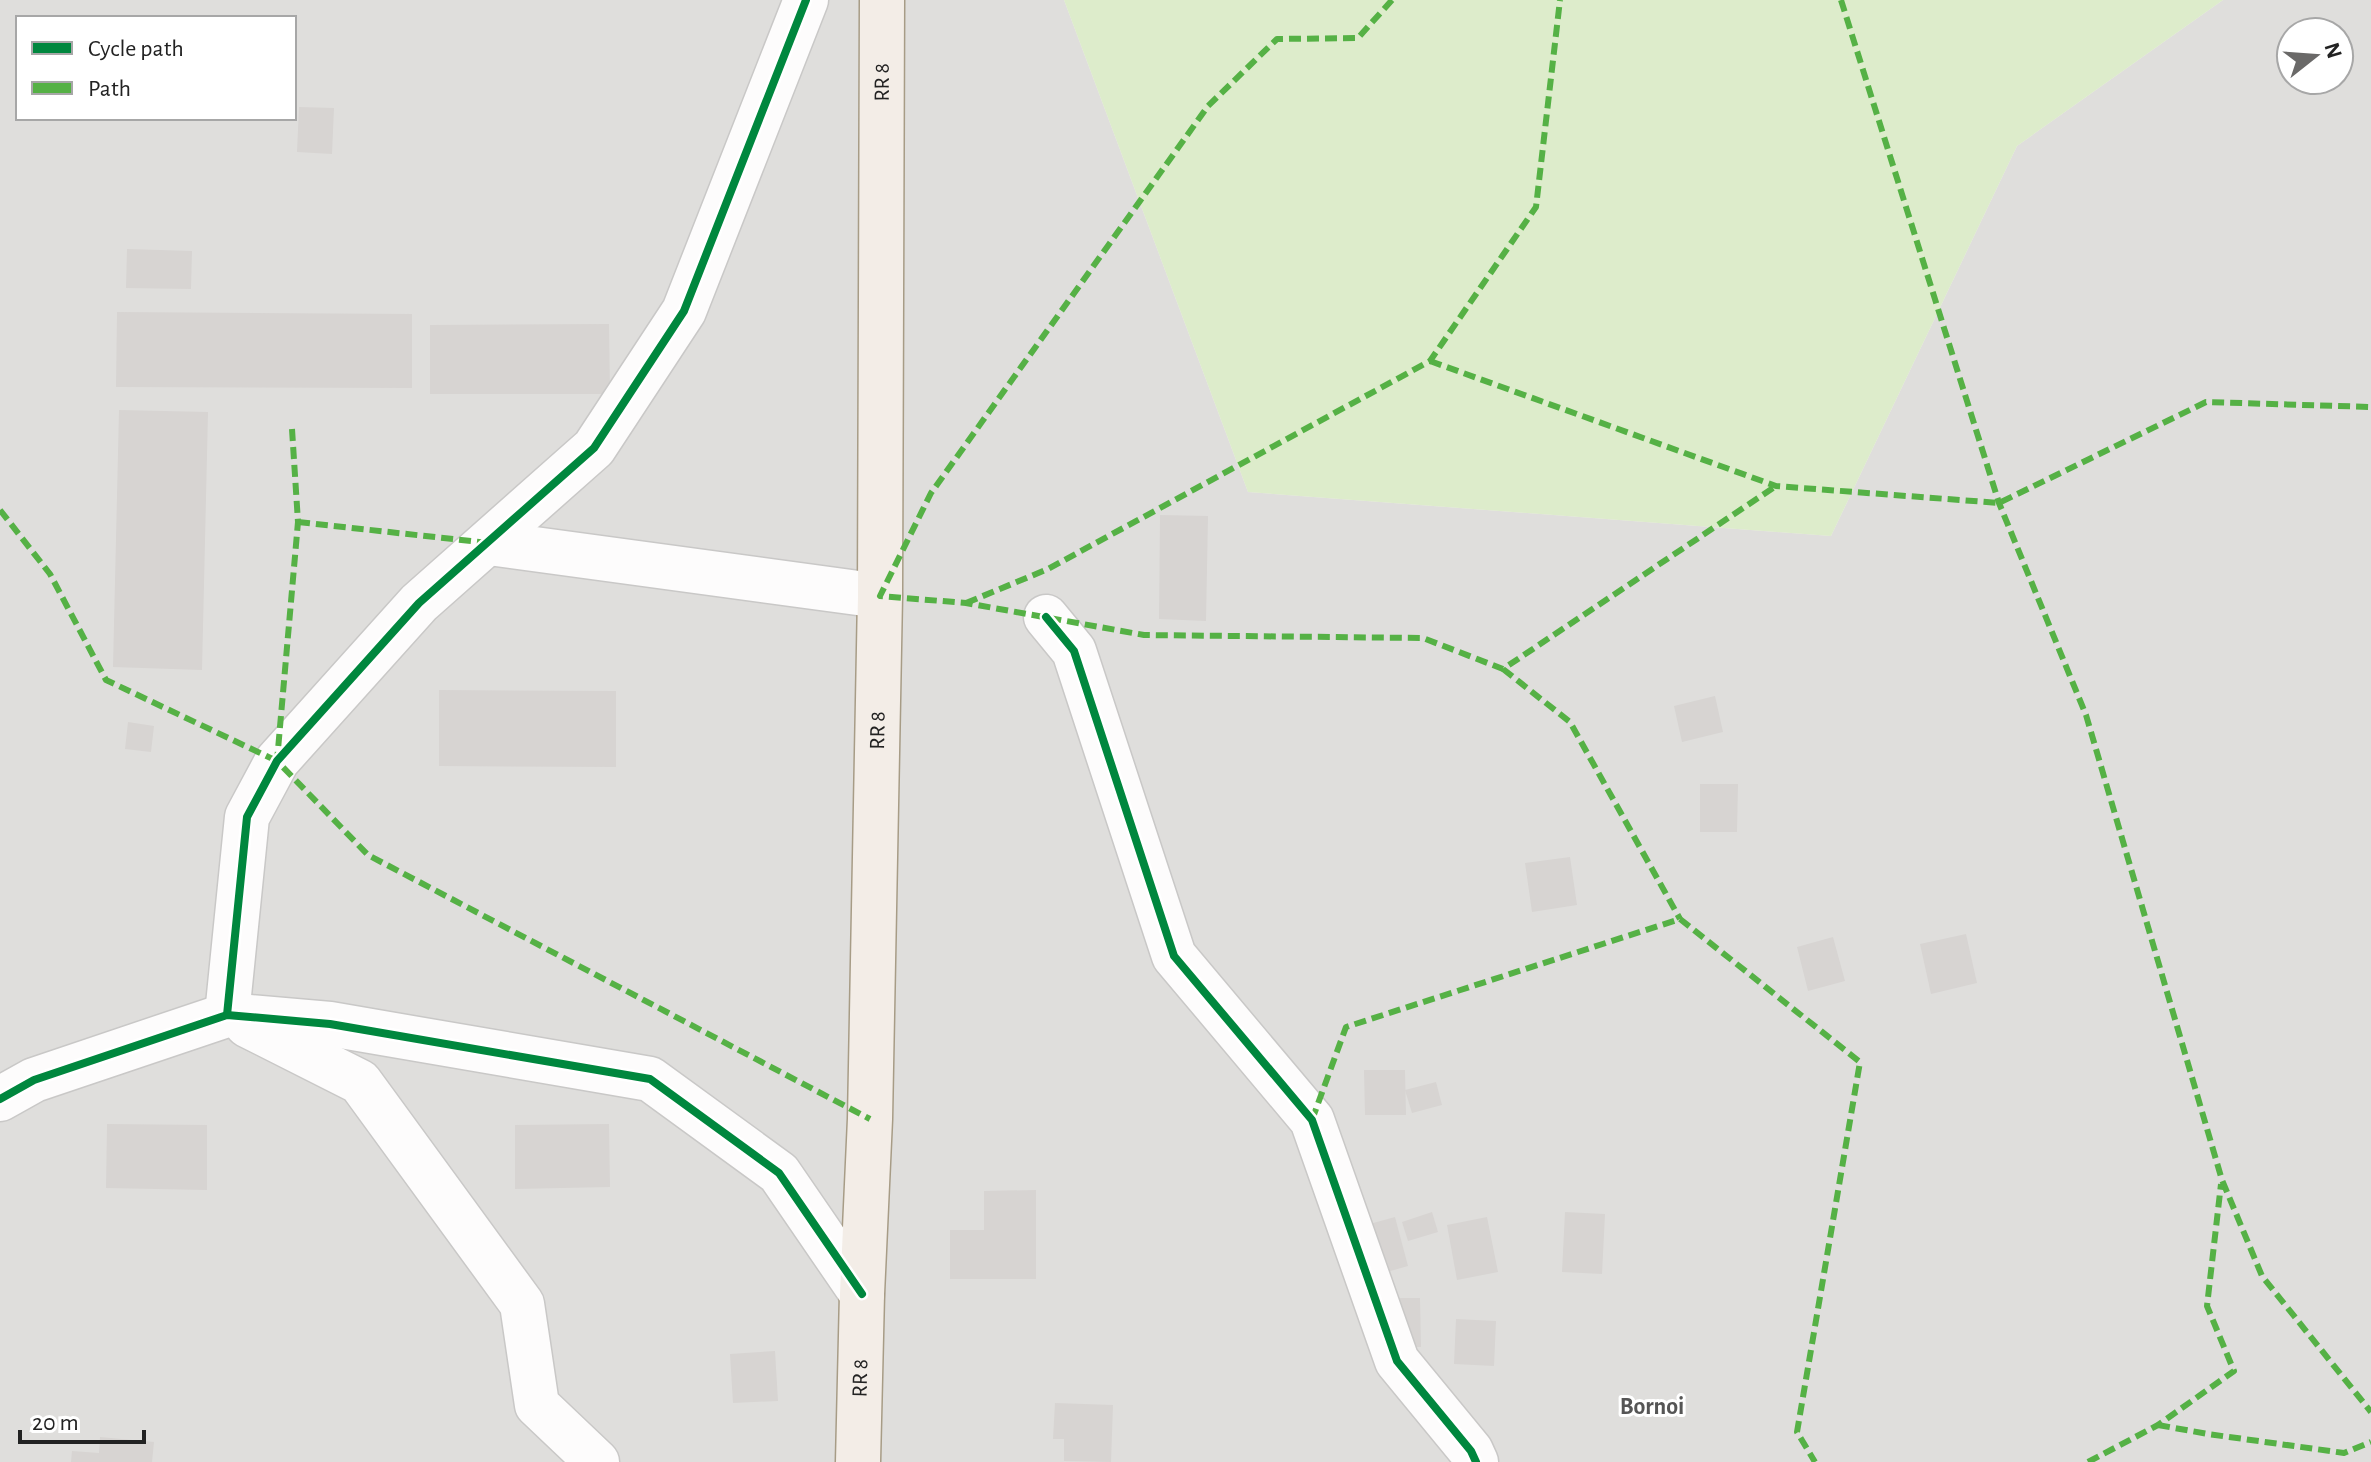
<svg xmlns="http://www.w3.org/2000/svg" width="2371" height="1462" viewBox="0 0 2371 1462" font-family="'Alegreya Sans',sans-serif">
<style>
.residential{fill:#dfdedc;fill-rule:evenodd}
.grass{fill:#ddeccb}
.building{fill:#d7d4d2}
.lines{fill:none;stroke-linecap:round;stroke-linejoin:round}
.minor-casing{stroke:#c9c8c7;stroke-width:47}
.major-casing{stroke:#a79c86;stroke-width:47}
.minor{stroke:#fdfcfc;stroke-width:44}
.major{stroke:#f3ede7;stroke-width:44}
.quiet{stroke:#55b145;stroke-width:6;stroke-dasharray:12 6;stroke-linecap:butt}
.cycleway-casing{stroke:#fff;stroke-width:13}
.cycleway{stroke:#00873e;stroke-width:8}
.labels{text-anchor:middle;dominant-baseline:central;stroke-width:6;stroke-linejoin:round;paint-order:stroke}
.street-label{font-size:22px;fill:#222;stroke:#fff}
.neighbourhood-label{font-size:24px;font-weight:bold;fill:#555;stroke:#fff}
</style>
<rect width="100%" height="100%" fill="#f0eeeb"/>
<path class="residential" d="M0 0H1064L1248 492 1831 536 2017 146 2223 0H2371V1462H0ZM18 18H294V118H18ZM2291 32H2339V80H2291Z"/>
<polygon class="grass" points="1064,0 2223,0 2017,146 1831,536 1248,492"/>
<g class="building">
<polygon points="299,107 334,108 332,154 297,152"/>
<polygon points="127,249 192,251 191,289 126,288"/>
<polygon points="117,312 412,314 412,388 116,387"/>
<polygon points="609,324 610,394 430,394 430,325"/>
<polygon points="119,410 208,412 202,670 113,667"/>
<polygon points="1160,515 1208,516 1206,621 1159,619"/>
<polygon points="439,690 616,691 616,767 439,766"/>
<polygon points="1715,696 1723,732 1682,742 1674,706"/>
<polygon points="128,722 154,726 151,752 125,749"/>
<polygon points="1700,784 1738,784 1737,832 1700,832"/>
<polygon points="1570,857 1577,905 1532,912 1525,863"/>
<polygon points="1966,934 1977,983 1931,994 1920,944"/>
<polygon points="1833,937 1845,981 1808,991 1797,947"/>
<polygon points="1364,1070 1405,1070 1406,1115 1365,1115"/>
<polygon points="1436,1082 1442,1105 1412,1113 1405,1090"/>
<polygon points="107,1124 207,1125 207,1190 106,1188"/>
<polygon points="609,1124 610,1187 515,1189 515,1125"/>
<polygon points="1036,1190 1036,1279 950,1279 950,1230 984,1230 984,1191"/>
<polygon points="1432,1212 1438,1232 1408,1241 1402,1222"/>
<polygon points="1565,1212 1605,1214 1602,1274 1562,1272"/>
<polygon points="1395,1217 1408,1266 1380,1274 1366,1225"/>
<polygon points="1487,1217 1498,1272 1457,1280 1447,1225"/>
<polygon points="1395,1298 1420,1298 1421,1347 1396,1347"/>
<polygon points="1456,1319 1496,1321 1494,1366 1454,1364"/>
<polygon points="775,1351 778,1401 733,1403 730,1354"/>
<polygon points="1055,1403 1113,1405 1111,1462 1064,1461 1064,1439 1053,1439"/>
<polygon points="100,1437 154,1442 152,1462 71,1462 72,1451 99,1453"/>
</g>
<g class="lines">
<defs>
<g id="minor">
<polyline points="489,543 880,596"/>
<polyline points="1046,617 1074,651 1174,956 1312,1120 1397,1361 1471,1451 1476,1462"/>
<polyline points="227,1015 247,817 277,761 419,603 594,448 684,311 806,0"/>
<polyline points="247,1025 360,1082 522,1304 537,1405 597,1462"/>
<polyline points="0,1099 34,1080 227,1015 330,1024 650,1079 779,1173 862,1294"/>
</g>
<g id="major">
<path id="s1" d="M858 1462 862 1294 870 1119 880 596 882 0"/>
</g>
</defs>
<use href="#minor" class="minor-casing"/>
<use href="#major" class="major-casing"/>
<use href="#minor" class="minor"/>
<use href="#major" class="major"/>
<g class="quiet">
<polyline points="1392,0 1358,38 1277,39 1208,106 931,493 880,596 966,603 1144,635 1423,638 1503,669 1776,486"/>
<polyline points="1841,0 1999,503 2086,715 2222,1180 2262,1276 2371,1412"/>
<polyline points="1430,361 1776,486 1999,503 2206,402 2371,407"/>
<polyline points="292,429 298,522 277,761 368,855 870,1119"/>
<polyline points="0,510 50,574 106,680 277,761"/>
<polyline points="298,522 489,543"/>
<polyline points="966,603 1048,569 1430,361 1536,207 1560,0"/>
<polyline points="1503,669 1570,722 1680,919"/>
<polyline points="1312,1120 1346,1027 1680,919 1860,1062 1797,1432 1815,1462"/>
<polyline points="2158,1425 2208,1434 2344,1453 2371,1442"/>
<polyline points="2088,1462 2158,1425 2234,1371 2207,1306 2221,1184"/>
</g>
<defs>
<g id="cycleway">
<polyline points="1046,617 1074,651 1174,956 1312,1120 1397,1361 1471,1451 1476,1462"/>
<polyline points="227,1015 247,817 277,761 419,603 594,448 684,311 806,0"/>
<polyline points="0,1099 34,1080 227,1015 330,1024 650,1079 779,1173 862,1294"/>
</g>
</defs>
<use href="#cycleway" class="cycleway-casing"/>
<use href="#cycleway" class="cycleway"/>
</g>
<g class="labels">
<g class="street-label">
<text stroke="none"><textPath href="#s1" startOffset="1380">RR 8</textPath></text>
<text stroke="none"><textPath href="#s1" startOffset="732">RR 8</textPath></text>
<text stroke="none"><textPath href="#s1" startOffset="84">RR 8</textPath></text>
</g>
<g class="neighbourhood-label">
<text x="1652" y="1407">Bornoi</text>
</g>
</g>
<rect x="16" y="16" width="280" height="104" fill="#ffffff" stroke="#a7a7a7" stroke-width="2"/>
<rect x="32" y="42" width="40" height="12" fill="#00873e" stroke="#a7a7a7" stroke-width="2"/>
<text x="88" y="56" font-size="24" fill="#222222">Cycle path</text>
<rect x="32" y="82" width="40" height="12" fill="#55b145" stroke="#a7a7a7" stroke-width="2"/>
<text x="88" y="96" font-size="24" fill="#222222">Path</text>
<g transform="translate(2315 56) rotate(73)"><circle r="38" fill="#ffffff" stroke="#a7a7a7" stroke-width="2"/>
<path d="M0-6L14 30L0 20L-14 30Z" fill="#6a6968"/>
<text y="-12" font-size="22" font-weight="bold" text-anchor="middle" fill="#222222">N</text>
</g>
<path d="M20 1430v12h124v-12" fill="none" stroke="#222222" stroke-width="4"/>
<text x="32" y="1430" font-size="24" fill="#222222" stroke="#ffffff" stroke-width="6" paint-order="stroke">20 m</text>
</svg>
